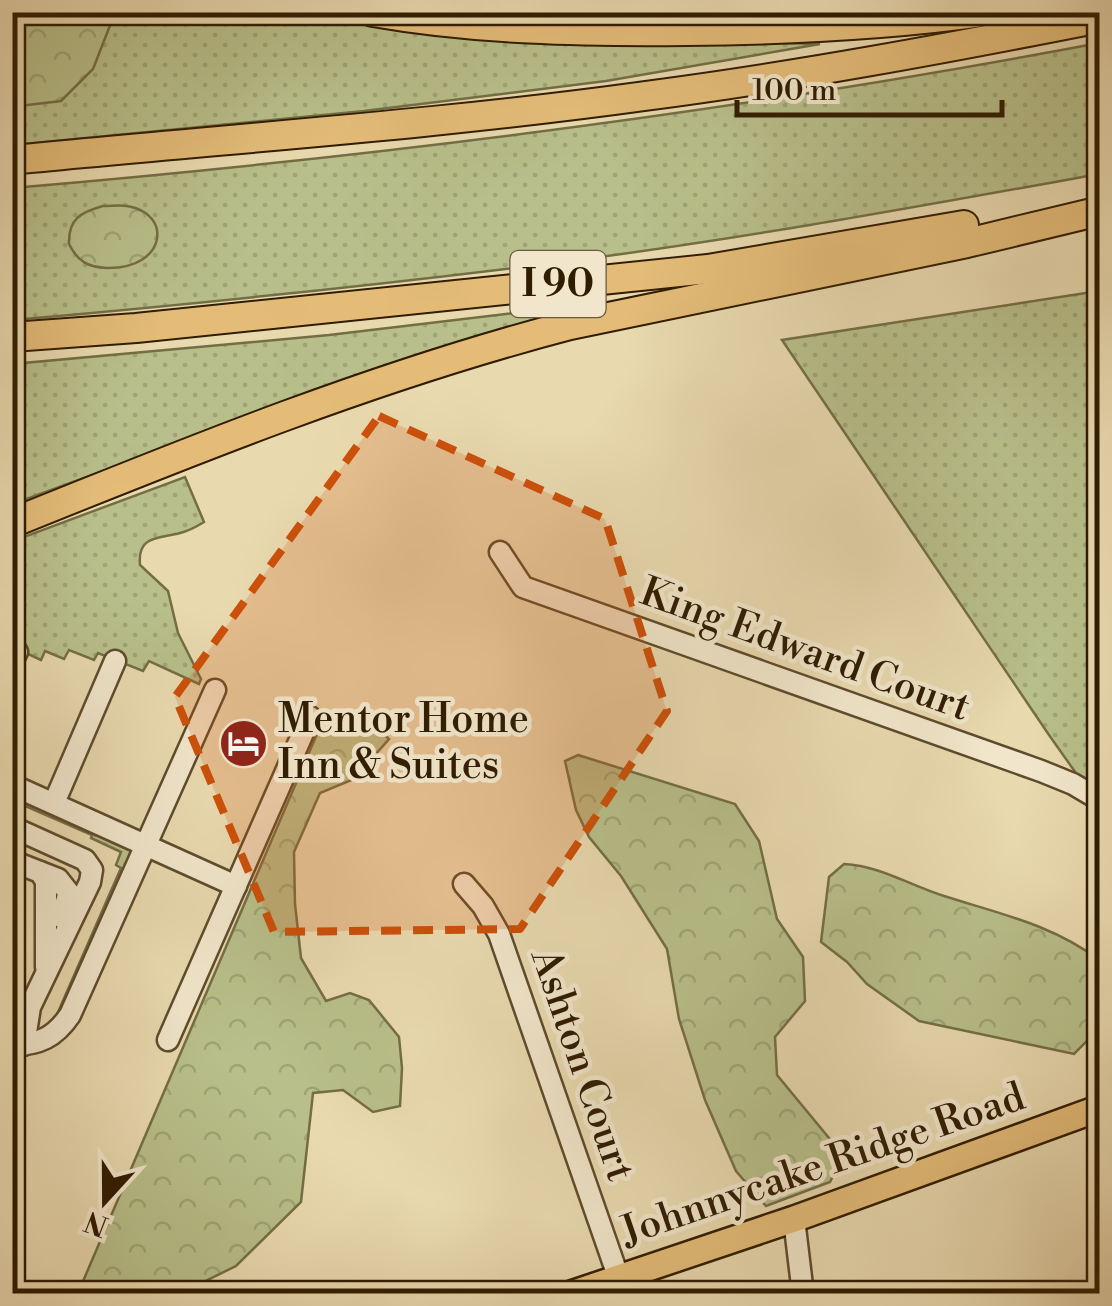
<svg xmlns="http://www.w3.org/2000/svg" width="1112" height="1306" viewBox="0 0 1112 1306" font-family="'Libre Bodoni',serif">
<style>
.grass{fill:url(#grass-dots);stroke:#746e45;stroke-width:2.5}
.forest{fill:url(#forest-crowns);stroke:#746e45;stroke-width:2.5}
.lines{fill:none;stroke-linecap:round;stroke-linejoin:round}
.minor-casing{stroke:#5e4b2c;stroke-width:25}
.major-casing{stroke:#301c00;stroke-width:30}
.highway-casing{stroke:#301c00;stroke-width:32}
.minor{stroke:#f1e6cb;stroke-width:20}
.major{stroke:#e4bc78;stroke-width:25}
.highway{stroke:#e4bc78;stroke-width:28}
.marked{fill:#cc500a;fill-opacity:0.2;stroke:#cc500a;stroke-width:8;stroke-dasharray:20 12;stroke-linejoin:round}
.labels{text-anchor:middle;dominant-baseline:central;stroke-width:9;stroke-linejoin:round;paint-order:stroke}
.shield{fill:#f1e6cb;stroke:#6a593d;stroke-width:2.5}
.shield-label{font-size:38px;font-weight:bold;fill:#301c00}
.street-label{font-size:40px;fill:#301c00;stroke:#f1e6cb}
.poi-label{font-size:40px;fill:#301c00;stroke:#f1e6cb;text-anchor:start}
</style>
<defs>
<pattern id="grass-dots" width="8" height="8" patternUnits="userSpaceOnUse" patternTransform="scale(2.5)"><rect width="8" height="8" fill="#b8bf8a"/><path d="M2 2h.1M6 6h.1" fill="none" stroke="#9ea475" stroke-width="1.8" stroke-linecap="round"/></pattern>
<pattern id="forest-crowns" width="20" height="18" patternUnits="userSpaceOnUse" patternTransform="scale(2.5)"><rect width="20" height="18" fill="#b8bf8a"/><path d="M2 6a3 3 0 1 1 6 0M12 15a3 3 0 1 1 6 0" fill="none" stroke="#9ea475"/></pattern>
</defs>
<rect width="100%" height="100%" fill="#e9d9af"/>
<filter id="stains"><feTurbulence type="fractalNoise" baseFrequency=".002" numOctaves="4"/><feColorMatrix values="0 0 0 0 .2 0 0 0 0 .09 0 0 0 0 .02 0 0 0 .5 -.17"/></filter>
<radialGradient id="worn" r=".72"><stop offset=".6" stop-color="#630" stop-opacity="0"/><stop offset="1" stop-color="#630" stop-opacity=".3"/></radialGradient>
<g class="grass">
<polygon points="271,12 463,35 820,44 606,81 364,111 14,145 13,142 13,13"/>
<path d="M1099 43V174C921 206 742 239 562 262 379 285 196 304 13 320L12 188C377 157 740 111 1099 43Z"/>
<polygon points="1099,291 1099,787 1078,776 1049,735 782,340"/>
<polygon points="557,308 558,316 435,349 13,504 13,364 329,335"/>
<path d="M185 477 204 522C196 527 189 531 180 533 159 539 137 535 140 565L168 591 178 633 201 679 199 684 149 661 143 671 98 653 94 660 69 650 64 659 45 651 41 660 13 647V541Z"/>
<polygon points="21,797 132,847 133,852 59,1022 55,1019 121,868 116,865 121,852 91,838 92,835 18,803"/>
</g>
<g class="forest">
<polygon points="12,13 107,13 111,23 93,69 61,101 19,106 13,102"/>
<path d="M103 206C111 206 120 205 127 206 173 213 167 269 107 268 88 267 78 262 69 244 68 219 81 212 103 206Z"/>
<polygon points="326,713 370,720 389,739 354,779 320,793 294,852 295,904 301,958 326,1001 350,993 369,1000 399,1037 402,1068 400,1106 373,1112 343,1090 313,1093 301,1202 236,1266 181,1293 78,1293"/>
<polygon points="578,755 735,804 759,841 777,919 803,957 805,1001 775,1037 777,1075 843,1155 830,1182 766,1206 736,1171 705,1100 679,1019 667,949 621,876 589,837 576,810 565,761"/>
<path d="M844 864C880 866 907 884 941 895 996 913 1052 924 1099 960V1029L1074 1054 919 1021 867 984 847 962 821 942 829 877Z"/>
</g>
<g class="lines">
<defs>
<g id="minor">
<polyline points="500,552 523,587 1041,771 1073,784 1100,800"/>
<polyline points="12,662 17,652"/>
<polyline points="12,785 236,886"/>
<polyline points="54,803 115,661"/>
<polyline points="12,827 85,860 92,870 90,882 30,1007 24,1045"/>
<polyline points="12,861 40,872 46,881 46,967"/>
<polyline points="40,872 58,879 69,893 61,917"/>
<polyline points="464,884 483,906 499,934 618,1276"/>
<polyline points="168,1040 310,717"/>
<path d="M12 1045C39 1045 55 1037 70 1015L215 690"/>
<polyline points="794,1219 803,1294"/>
</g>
<polyline id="major" points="571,1294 794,1219 1100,1108"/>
<g id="highway">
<path d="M373 12C476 30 581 32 686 31 785 30 885 26 983 12"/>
<path d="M12 160C223 139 435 125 645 96 798 76 948 48 1100 18"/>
<polyline points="12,337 136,328 708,269 964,225"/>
<path d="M12 523C195 449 378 375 570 325L967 243 1100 211"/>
</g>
</defs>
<use href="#minor" class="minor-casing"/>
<use href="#major" class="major-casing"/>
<use href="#highway" class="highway-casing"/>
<use href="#minor" class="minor"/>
<use href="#major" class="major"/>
<use href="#highway" class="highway"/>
</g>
<path class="marked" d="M379 416 605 519 667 711 520 929 274 932 175 697Z"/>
<defs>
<symbol id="hotel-disc" viewBox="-11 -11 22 22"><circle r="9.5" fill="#8f2418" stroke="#f1e6cb"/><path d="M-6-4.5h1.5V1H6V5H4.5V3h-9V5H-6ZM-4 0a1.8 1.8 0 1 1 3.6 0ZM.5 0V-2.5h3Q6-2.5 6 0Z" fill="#fff"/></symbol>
</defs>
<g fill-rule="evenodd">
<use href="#hotel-disc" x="216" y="716" width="55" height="55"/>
</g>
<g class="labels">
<rect class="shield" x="510.5" y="251" width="95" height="66" rx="8"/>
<g class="shield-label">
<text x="558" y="284">I 90</text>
</g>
<g class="street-label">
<text transform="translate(805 650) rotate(20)">King Edward Court</text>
<text transform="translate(582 1065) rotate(71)">Ashton Court</text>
<text transform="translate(823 1165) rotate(-19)">Johnnycake Ridge Road</text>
</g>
<g class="poi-label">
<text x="278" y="720">Mentor Home<tspan x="278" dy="46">Inn &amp; Suites</tspan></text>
</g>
</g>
<rect width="1112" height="1306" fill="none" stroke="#e9d9af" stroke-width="50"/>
<rect x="15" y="15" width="1082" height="1276" fill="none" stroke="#301c00" stroke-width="5"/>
<rect x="25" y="25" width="1062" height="1256" fill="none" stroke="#301c00" stroke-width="2.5"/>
<g transform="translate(105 1201) rotate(201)" stroke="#f1e6cb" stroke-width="8" paint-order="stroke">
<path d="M0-8L18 38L0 25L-18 38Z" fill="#301c00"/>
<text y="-15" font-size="28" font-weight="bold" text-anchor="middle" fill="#301c00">N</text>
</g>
<path d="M737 100v15h265v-15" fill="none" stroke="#301c00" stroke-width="5"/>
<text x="752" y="100" font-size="30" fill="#301c00" stroke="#f1e6cb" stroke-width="8" paint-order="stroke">100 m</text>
<rect width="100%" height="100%" filter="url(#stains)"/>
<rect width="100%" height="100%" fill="url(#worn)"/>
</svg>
